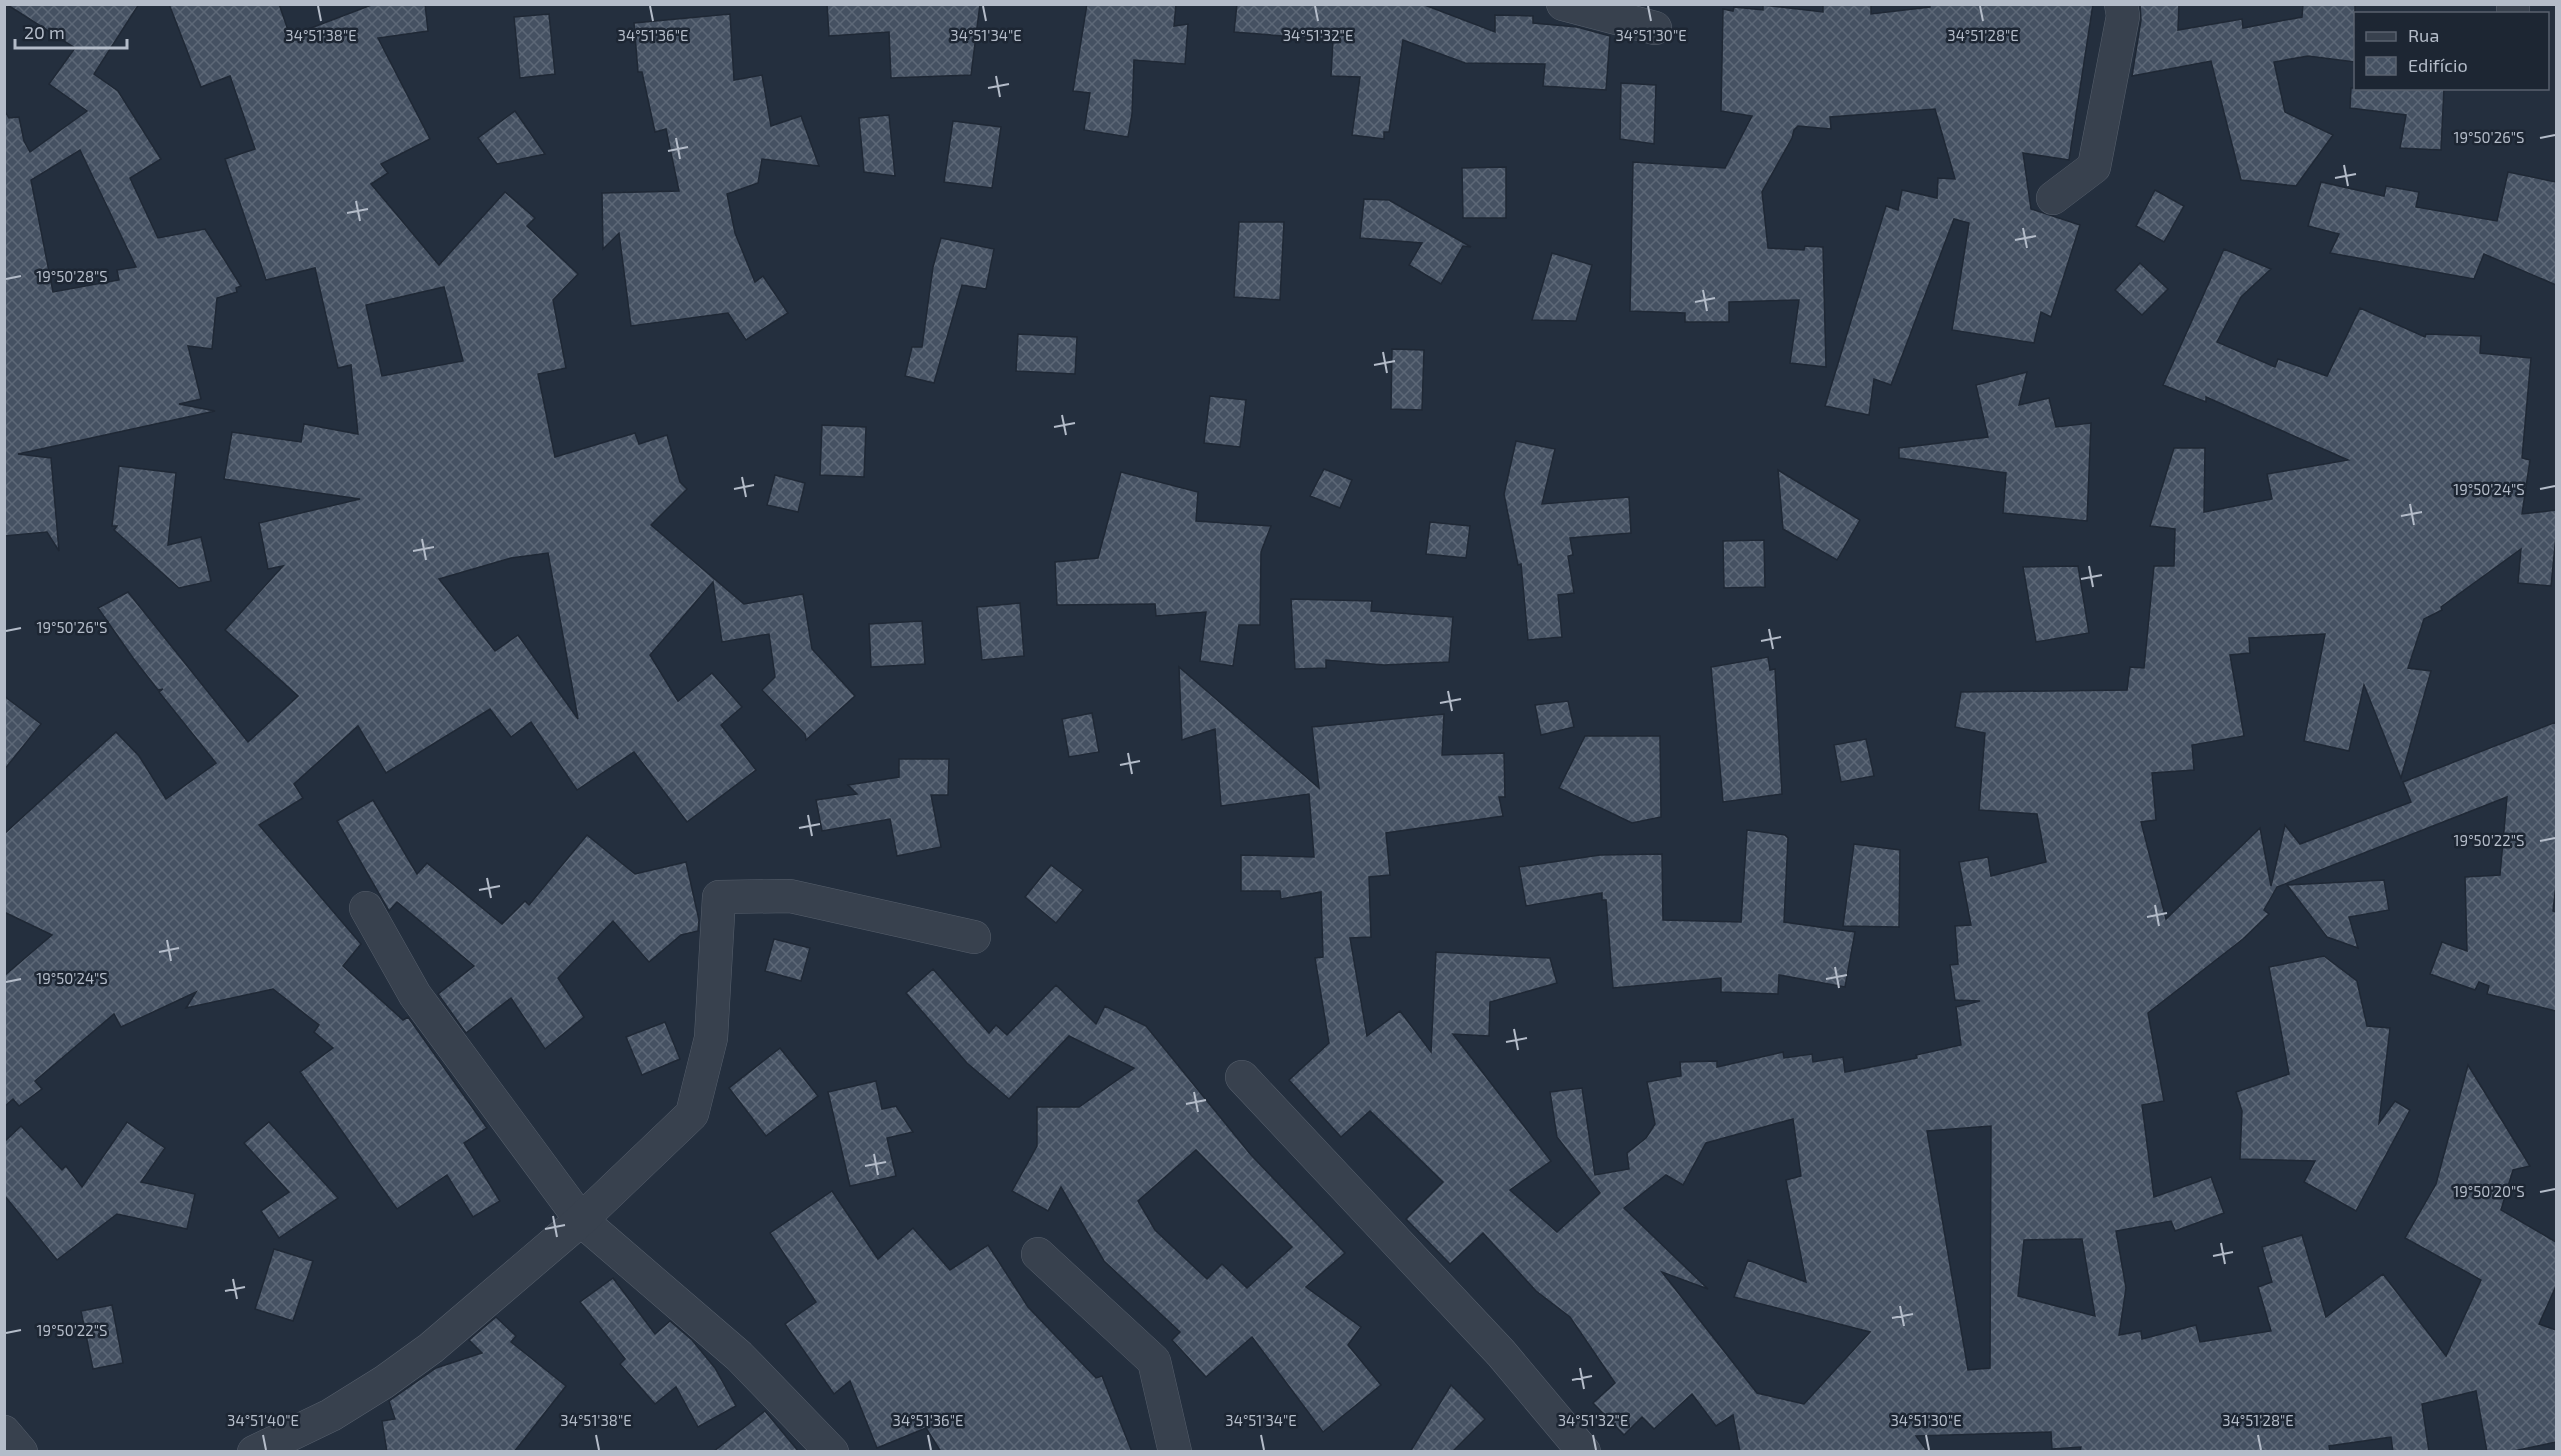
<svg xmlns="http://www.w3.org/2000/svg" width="2561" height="1456" viewBox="0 0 2561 1456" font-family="'Exo 2',sans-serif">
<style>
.building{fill:url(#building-cross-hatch);stroke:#1f2835;stroke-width:1.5;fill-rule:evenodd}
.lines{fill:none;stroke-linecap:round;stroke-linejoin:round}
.minor-casing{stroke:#565f6c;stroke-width:34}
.minor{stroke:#38414e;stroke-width:33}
.ticks{fill:none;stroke:#b4bcc9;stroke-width:2}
.ticks-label{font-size:15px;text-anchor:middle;fill:#b4bcc9;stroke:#1d2633;stroke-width:5;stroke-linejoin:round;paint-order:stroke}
</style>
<defs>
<pattern id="building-cross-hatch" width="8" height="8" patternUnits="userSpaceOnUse" patternTransform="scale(1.5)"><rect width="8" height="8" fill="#455162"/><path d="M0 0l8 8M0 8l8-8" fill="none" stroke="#5d6877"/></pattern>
</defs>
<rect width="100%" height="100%" fill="#242f3e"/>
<g class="building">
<path d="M6 4H139L94 74 118 91 161 159 130 178 158 238 205 229 241 286 236 288 237 292 217 298 212 349 188 346 201 399 179 404 215 411 18 454 51 458 59 551 47 532 4 536V110L9 118 19 117 24 141 30 152 87 111 49 84 75 48ZM80 150 136 267 117 270 119 280 53 292 31 180Z"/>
<path d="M169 4H279L290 36 374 4H425L428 31 378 38 430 139 381 164 388 173 371 184 439 265 505 192 535 218 527 226 578 274 553 300 566 368 538 374 555 457 635 433 639 444 667 435 680 482 687 489 651 525 744 604 803 594 812 649 855 696 806 740 805 734 762 690 775 677 769 634 722 642 713 582 650 655 678 701 712 673 742 707 721 725 756 770 687 822 634 752 577 790 531 722 511 737 490 709 386 773 358 726 294 784 303 798 259 825 361 944 343 966 403 1020 408 1017 487 1128 464 1143 500 1201 473 1217 447 1175 397 1209 300 1072 333 1048 314 1032 319 1025 273 989 186 1008 196 992 121 1027 114 1014 35 1081 42 1089 19 1106 13 1099 4 1107V976L52 935 4 912V834L116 732 139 756 166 799 216 763 159 692 163 689 158 690 133 658 98 608 128 592 248 742 298 696 225 630 283 566 268 569 259 523 360 499 224 479 232 432 301 442 304 424 358 434 351 365 338 368 315 268 266 280 225 159 255 149 230 76 201 87ZM444 287 463 361 382 376 366 305ZM548 553 578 719 518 635 495 651 439 579 511 558Z"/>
<polygon points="827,4 980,4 971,75 891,78 889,32 829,36"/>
<polygon points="1087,4 1176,4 1174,26 1188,24 1185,64 1134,60 1132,114 1128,137 1084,130 1090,93 1073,91"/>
<polygon points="1237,4 1422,4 1495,32 1495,15 1533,16 1533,23 1577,27 1610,36 1606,90 1543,86 1545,64 1465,63 1403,40 1389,132 1384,132 1384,139 1352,135 1360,77 1331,76 1333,40 1234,32"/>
<polygon points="1823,4 1871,4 1871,14 1930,7 1930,4 2093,4 2069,160 2023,153 2031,209 2080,225 2051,317 2041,312 2034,343 1952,330 1969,223 1954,219 1891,385 1874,379 1869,415 1825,406 1886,206 1898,210 1902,190 1937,198 1938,178 1955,179 1935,109 1830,117 1831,129 1798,126 1794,130 1792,138 1762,192 1768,248 1804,250 1805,246 1823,247 1826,367 1790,363 1799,300 1729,302 1729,322 1685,322 1685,313 1630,311 1633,162 1725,168 1752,116 1721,111 1723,9 1733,11 1734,7 1763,10 1763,5 1823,12"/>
<polygon points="2140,4 2179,4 2178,30 2242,19 2243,28 2302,17 2303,4 2355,4 2355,62 2308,56 2274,62 2285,112 2333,135 2296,186 2241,180 2211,61 2132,76 2141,20"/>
<polygon points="549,14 555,74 520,78 514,17"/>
<polygon points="730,14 734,80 762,75 771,126 801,116 819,166 762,159 758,183 727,194 735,233 755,282 763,276 788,313 746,340 728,313 631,326 619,233 603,249 602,193 679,191 666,129 655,132 642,72 638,72 634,23"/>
<polygon points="1621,83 1656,85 1654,144 1620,139"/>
<polygon points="2351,88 2444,88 2441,150 2400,148 2406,115 2350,108"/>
<polygon points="515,111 545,154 497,164 478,138"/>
<polygon points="889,115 895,176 864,172 859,118"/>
<polygon points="953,121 1001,127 992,188 944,182"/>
<polygon points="1506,167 1506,218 1463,218 1462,168"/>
<polygon points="2508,172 2556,182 2556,285 2484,254 2474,279 2330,253 2339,234 2308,226 2321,182 2384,196 2386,186 2419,192 2416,207 2497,221"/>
<polygon points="2155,190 2184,206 2164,242 2136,226"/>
<polygon points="1364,199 1389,200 1471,247 1463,246 1441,284 1409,265 1422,243 1360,238"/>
<polygon points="1239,222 1284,222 1280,300 1234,297"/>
<polygon points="941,238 994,249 986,289 962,285 934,383 905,376 912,347 922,347 933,267"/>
<path d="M2224 249 2271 269 2241 297 2217 342 2275 367 2278 359 2327 376 2360 308 2425 337 2426 334 2481 336 2480 353 2531 358 2522 458 2530 460 2522 514 2556 510V536L2551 586 2518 583 2521 549 2441 607 2442 610 2424 619 2408 668 2431 671 2401 778 2364 685 2349 751 2304 741 2325 634 2249 638 2250 653 2230 655 2244 736 2192 745 2194 770 2152 773 2156 820 2141 822 2166 919 2260 828 2271 886 2285 825 2300 844 2411 802 2403 782 2556 722V885L2553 911 2556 912V1011L2487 994 2489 986 2479 982 2475 990 2430 974 2442 942 2467 951 2465 877 2500 875 2507 797 2277 887 2264 910 2269 914 2243 939 2148 1013 2164 1101 2142 1105 2154 1197 2211 1177 2224 1213 2175 1231 2171 1221 2116 1231 2126 1288 2119 1335 2141 1331 2142 1339 2196 1325 2200 1342 2271 1331 2258 1287 2272 1282 2262 1247 2302 1235 2326 1317 2383 1274 2446 1356 2481 1280 2405 1238 2436 1184 2468 1065 2530 1166 2513 1170 2501 1210 2556 1242V1286L2539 1324 2556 1330V1442L2509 1452H2487L2476 1391 2422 1404 2429 1452H2393L2391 1437 2329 1446 2330 1452H2080L2081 1447 2052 1449 2051 1432 1916 1436 1928 1452H1740L1733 1415 1716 1426 1692 1394 1654 1429 1642 1417 1624 1435 1593 1403 1615 1383 1570 1317 1536 1291 1483 1233 1450 1264 1406 1219 1443 1182 1370 1111 1341 1137 1289 1080 1329 1043 1315 958 1323 957 1321 892 1281 899 1280 891H1241V855L1314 857 1309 794 1221 806 1215 729 1182 740 1179 667 1319 788 1312 727 1444 714 1442 755 1504 753 1505 797H1499L1503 816 1386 833 1390 875 1369 877 1371 937 1350 938 1367 1036 1400 1011 1431 1052 1436 952 1550 958 1557 983 1490 1002 1489 1036 1453 1034 1551 1161 1510 1190 1557 1232 1600 1193 1557 1137 1550 1092 1582 1088 1595 1175 1629 1169 1627 1153 1646 1138 1655 1124 1647 1082 1681 1076 1680 1062 1717 1061V1067L1783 1052 1784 1058 1812 1054 1813 1062 1843 1057 1845 1072 1917 1058 1916 1055 1961 1045 1956 1007 1980 1001 1955 1000 1950 965 1958 964 1955 926 1971 925 1959 862 1988 857 1991 876 2046 862 2037 814 1979 810 1985 733 1955 727 1961 692 2127 690 2130 667 2144 668 2154 566H2174L2175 529 2150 526 2174 448H2205L2204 512 2272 499 2267 474 2348 460 2206 397V402L2163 385ZM1793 1119 1801 1176 1786 1180 1806 1282 1748 1260 1734 1297 1870 1332 1804 1404 1757 1393 1662 1272 1708 1289 1624 1208 1666 1175 1683 1185 1706 1143ZM1991 1126 1990 1368 1968 1370 1927 1131ZM2082 1239 2095 1316 2018 1296 2024 1240Z"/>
<polygon points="1552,253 1592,265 1576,321 1532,320"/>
<polygon points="2140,263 2168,289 2142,315 2115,290"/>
<polygon points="1018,334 1077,337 1075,374 1016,371"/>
<polygon points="1392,349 1424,350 1422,410 1391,409"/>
<polygon points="2027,372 2019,405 2049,398 2056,427 2091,423 2087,521 2003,513 2006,473 1899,458 1899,448 1988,437 1976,385"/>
<polygon points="1210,396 1246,400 1240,447 1204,443"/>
<polygon points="822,425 866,427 864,477 820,475"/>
<polygon points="1516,441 1555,449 1542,504 1629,497 1631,533 1570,538 1573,555 1568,556 1574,593 1558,595 1562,637 1528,640 1521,564 1518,565 1504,494"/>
<polygon points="119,466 176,473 168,545 201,537 211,581 179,588 114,530 117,526 112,526"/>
<polygon points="1324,469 1352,480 1340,508 1310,496"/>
<polygon points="1778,470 1860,520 1837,560 1783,529"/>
<polygon points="1121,472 1198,492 1196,521 1271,526 1261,552 1260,625 1239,625 1233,666 1200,661 1206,612 1156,616 1155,604 1057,605 1055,562 1098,558"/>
<polygon points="775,475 805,483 798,512 767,505"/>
<polygon points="1430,522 1470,526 1466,558 1426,554"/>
<polygon points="1764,540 1765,587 1724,588 1723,541"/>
<polygon points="2078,566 2089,633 2036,642 2023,567"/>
<polygon points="1291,599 1372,601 1371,611 1453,617 1449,662 1384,665 1326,660 1326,668 1295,669"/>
<polygon points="1020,603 1024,656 982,660 977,607"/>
<polygon points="922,621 925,664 871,667 869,624"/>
<polygon points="1768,657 1770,670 1775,669 1782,794 1723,802 1711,667"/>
<polygon points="4,696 41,724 4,770"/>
<polygon points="1568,701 1574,727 1541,735 1535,705"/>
<polygon points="1092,713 1099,752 1069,757 1062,719"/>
<polygon points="1585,736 1660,736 1661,817 1632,823 1559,788"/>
<polygon points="1866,739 1874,776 1841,782 1834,745"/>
<polygon points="899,759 949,759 948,795 931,795 941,847 897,856 890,819 822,831 816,800 857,794 848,785 899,777"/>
<polygon points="373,800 417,874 427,863 502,924 525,901 529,905 587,835 635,874 686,862 699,920 698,931 681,935 649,962 613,921 558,978 584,1017 545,1049 511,998 466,1033 438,994 474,966 397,902 389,911 337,821"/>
<polygon points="1747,830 1785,835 1788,838 1784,922 1855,932 1845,987 1779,975 1778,994 1721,992 1721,978 1613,988 1606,900 1602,900 1602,893 1526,906 1519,867 1600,855 1662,854 1663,920 1741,922"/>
<polygon points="1854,844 1900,850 1899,927 1843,926"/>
<polygon points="1051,865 1083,890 1056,923 1025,897"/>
<polygon points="2384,880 2389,910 2349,917 2358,948 2327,937 2287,885"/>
<polygon points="774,939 810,948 801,981 765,971"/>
<polygon points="2324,956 2357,981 2367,1026 2390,1028 2379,1123 2395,1101 2410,1110 2356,1211 2304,1182 2315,1161 2240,1159 2242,1111 2236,1092 2289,1074 2269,967"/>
<path d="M933 969 989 1033 996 1025 1007 1035 1056 985 1096 1024 1105 1006 1146 1026 1251 1155 1345 1253 1306 1287 1361 1327 1348 1345 1381 1385 1323 1432 1252 1337 1206 1377 1172 1340 1180 1332 1104 1261 1061 1187 1048 1211 1012 1191 1037 1146V1107H1079L1134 1068 1069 1036 1009 1099 967 1063 906 993ZM1196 1150 1292 1247 1247 1288 1222 1264 1207 1279 1155 1230 1138 1201Z"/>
<polygon points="665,1022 680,1059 642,1075 626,1037"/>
<polygon points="780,1048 818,1096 766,1136 729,1088"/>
<polygon points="876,1081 882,1109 896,1106 913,1132 887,1138 896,1176 850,1186 828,1092"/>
<polygon points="127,1122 165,1148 141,1182 195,1194 187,1229 117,1214 57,1260 4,1195 4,1142 21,1126 62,1170 66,1166 82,1187"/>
<polygon points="269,1122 338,1198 279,1238 261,1211 289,1192 244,1143"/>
<polygon points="832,1191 878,1259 913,1228 950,1270 988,1245 1028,1307 1096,1378 1102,1376 1132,1452 941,1452 926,1428 877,1448 850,1381 834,1394 785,1324 816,1302 770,1233"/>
<polygon points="274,1249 313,1261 293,1321 255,1309"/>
<polygon points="613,1278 655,1334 670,1321 692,1340 715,1368 736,1406 698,1427 676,1387 655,1404 620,1364 625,1359 580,1302"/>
<polygon points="112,1305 123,1363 93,1369 81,1311"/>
<polygon points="496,1317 516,1336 511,1342 566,1386 514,1452 387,1452 382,1421 395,1419 389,1401 436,1368 482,1353 469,1340"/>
<polygon points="1451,1385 1485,1419 1452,1452 1410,1452"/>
<polygon points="765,1411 799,1452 713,1452"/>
</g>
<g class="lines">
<defs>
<g id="minor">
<polyline points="1563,4 1655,28"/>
<polyline points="2513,4 2513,14"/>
<polyline points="2053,198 2094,167 2123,16 2121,4"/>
<polyline points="366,908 415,995 581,1220 739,1356 832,1452"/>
<polyline points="1242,1077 1501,1353 1584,1452"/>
<polyline points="1038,1254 1154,1361 1175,1452"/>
<polyline points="4,1432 21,1452"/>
<polyline points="254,1452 331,1415 384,1382 431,1348 581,1220 692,1114 711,1038 719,897 790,896 974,937"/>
</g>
</defs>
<use href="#minor" class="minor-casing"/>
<use href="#minor" class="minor"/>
</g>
<path class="ticks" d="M318 6 321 21M650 6 653 21M983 6 986 21M1315 6 1318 21M1648 6 1651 21M1980 6 1983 21M996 76 1000 97M988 88 1009 84M676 138 680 159M2540 138 2555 135M668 151 688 147M2344 165 2348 186M2335 178 2356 174M356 201 360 221M347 213 368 209M2023 228 2027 248M2015 240 2036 236M6 279 21 276M1703 290 1707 311M1695 302 1715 298M1383 352 1387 373M1374 365 1395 361M1062 415 1066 435M1054 427 1075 423M742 477 746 497M734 489 754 485M2540 489 2555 486M2410 504 2414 525M2401 516 2422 512M422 539 426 560M413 551 434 547M2089 566 2093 587M2081 579 2102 575M1769 629 1773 649M6 631 21 628M1761 641 1781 637M1448 691 1452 711M1440 703 1461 699M1128 753 1132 774M1120 765 1140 761M808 815 812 836M799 828 820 824M2540 841 2555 838M487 878 491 898M479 890 500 886M2155 905 2159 926M2147 917 2167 913M167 940 171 961M159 952 179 948M1835 967 1839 988M1826 979 1847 975M6 982 21 979M1514 1029 1518 1050M1506 1042 1527 1038M1194 1092 1198 1112M1186 1104 1206 1100M874 1154 878 1175M865 1166 886 1162M2540 1192 2555 1189M553 1216 557 1237M545 1229 565 1225M2221 1243 2225 1264M2213 1256 2233 1252M233 1279 237 1299M225 1291 245 1287M1900 1306 1904 1326M1892 1318 1913 1314M6 1333 21 1330M1580 1368 1584 1389M1572 1380 1592 1376M263 1435 266 1450M596 1435 599 1450M928 1435 931 1450M1261 1435 1264 1450M1593 1435 1596 1450M1926 1435 1929 1450M2258 1435 2261 1450"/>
<g class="ticks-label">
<text x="321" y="41">34°51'38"E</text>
<text x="653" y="41">34°51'36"E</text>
<text x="986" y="41">34°51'34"E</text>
<text x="1318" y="41">34°51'32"E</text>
<text x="1651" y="41">34°51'30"E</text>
<text x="1983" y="41">34°51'28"E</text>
<text x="2489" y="143">19°50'26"S</text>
<text x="72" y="282">19°50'28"S</text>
<text x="2489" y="495">19°50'24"S</text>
<text x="72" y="633">19°50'26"S</text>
<text x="2489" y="846">19°50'22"S</text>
<text x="72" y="984">19°50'24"S</text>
<text x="2489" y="1197">19°50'20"S</text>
<text x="72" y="1336">19°50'22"S</text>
<text x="263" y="1426">34°51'40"E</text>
<text x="596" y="1426">34°51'38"E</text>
<text x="928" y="1426">34°51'36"E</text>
<text x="1261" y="1426">34°51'34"E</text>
<text x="1593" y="1426">34°51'32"E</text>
<text x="1926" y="1426">34°51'30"E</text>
<text x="2258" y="1426">34°51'28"E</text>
</g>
<rect width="2561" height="1456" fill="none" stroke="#b4bcc9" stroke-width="12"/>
<rect x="2354" y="12" width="195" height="78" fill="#1d2633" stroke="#59626f" stroke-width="1.5"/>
<rect x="2366" y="32" width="30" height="9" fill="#38414e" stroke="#59626f" stroke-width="1.5"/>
<text x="2408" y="42" font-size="18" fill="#b4bcc9">Rua</text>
<rect x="2366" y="57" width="30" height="18" fill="url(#building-cross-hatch)" stroke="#59626f" stroke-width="1.5"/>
<text x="2408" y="72" font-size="18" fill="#b4bcc9">Edifício</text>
<path d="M15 39v9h112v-9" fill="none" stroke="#b4bcc9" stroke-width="3"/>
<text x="24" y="39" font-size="18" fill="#b4bcc9" stroke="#1d2633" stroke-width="4.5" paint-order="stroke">20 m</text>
</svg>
